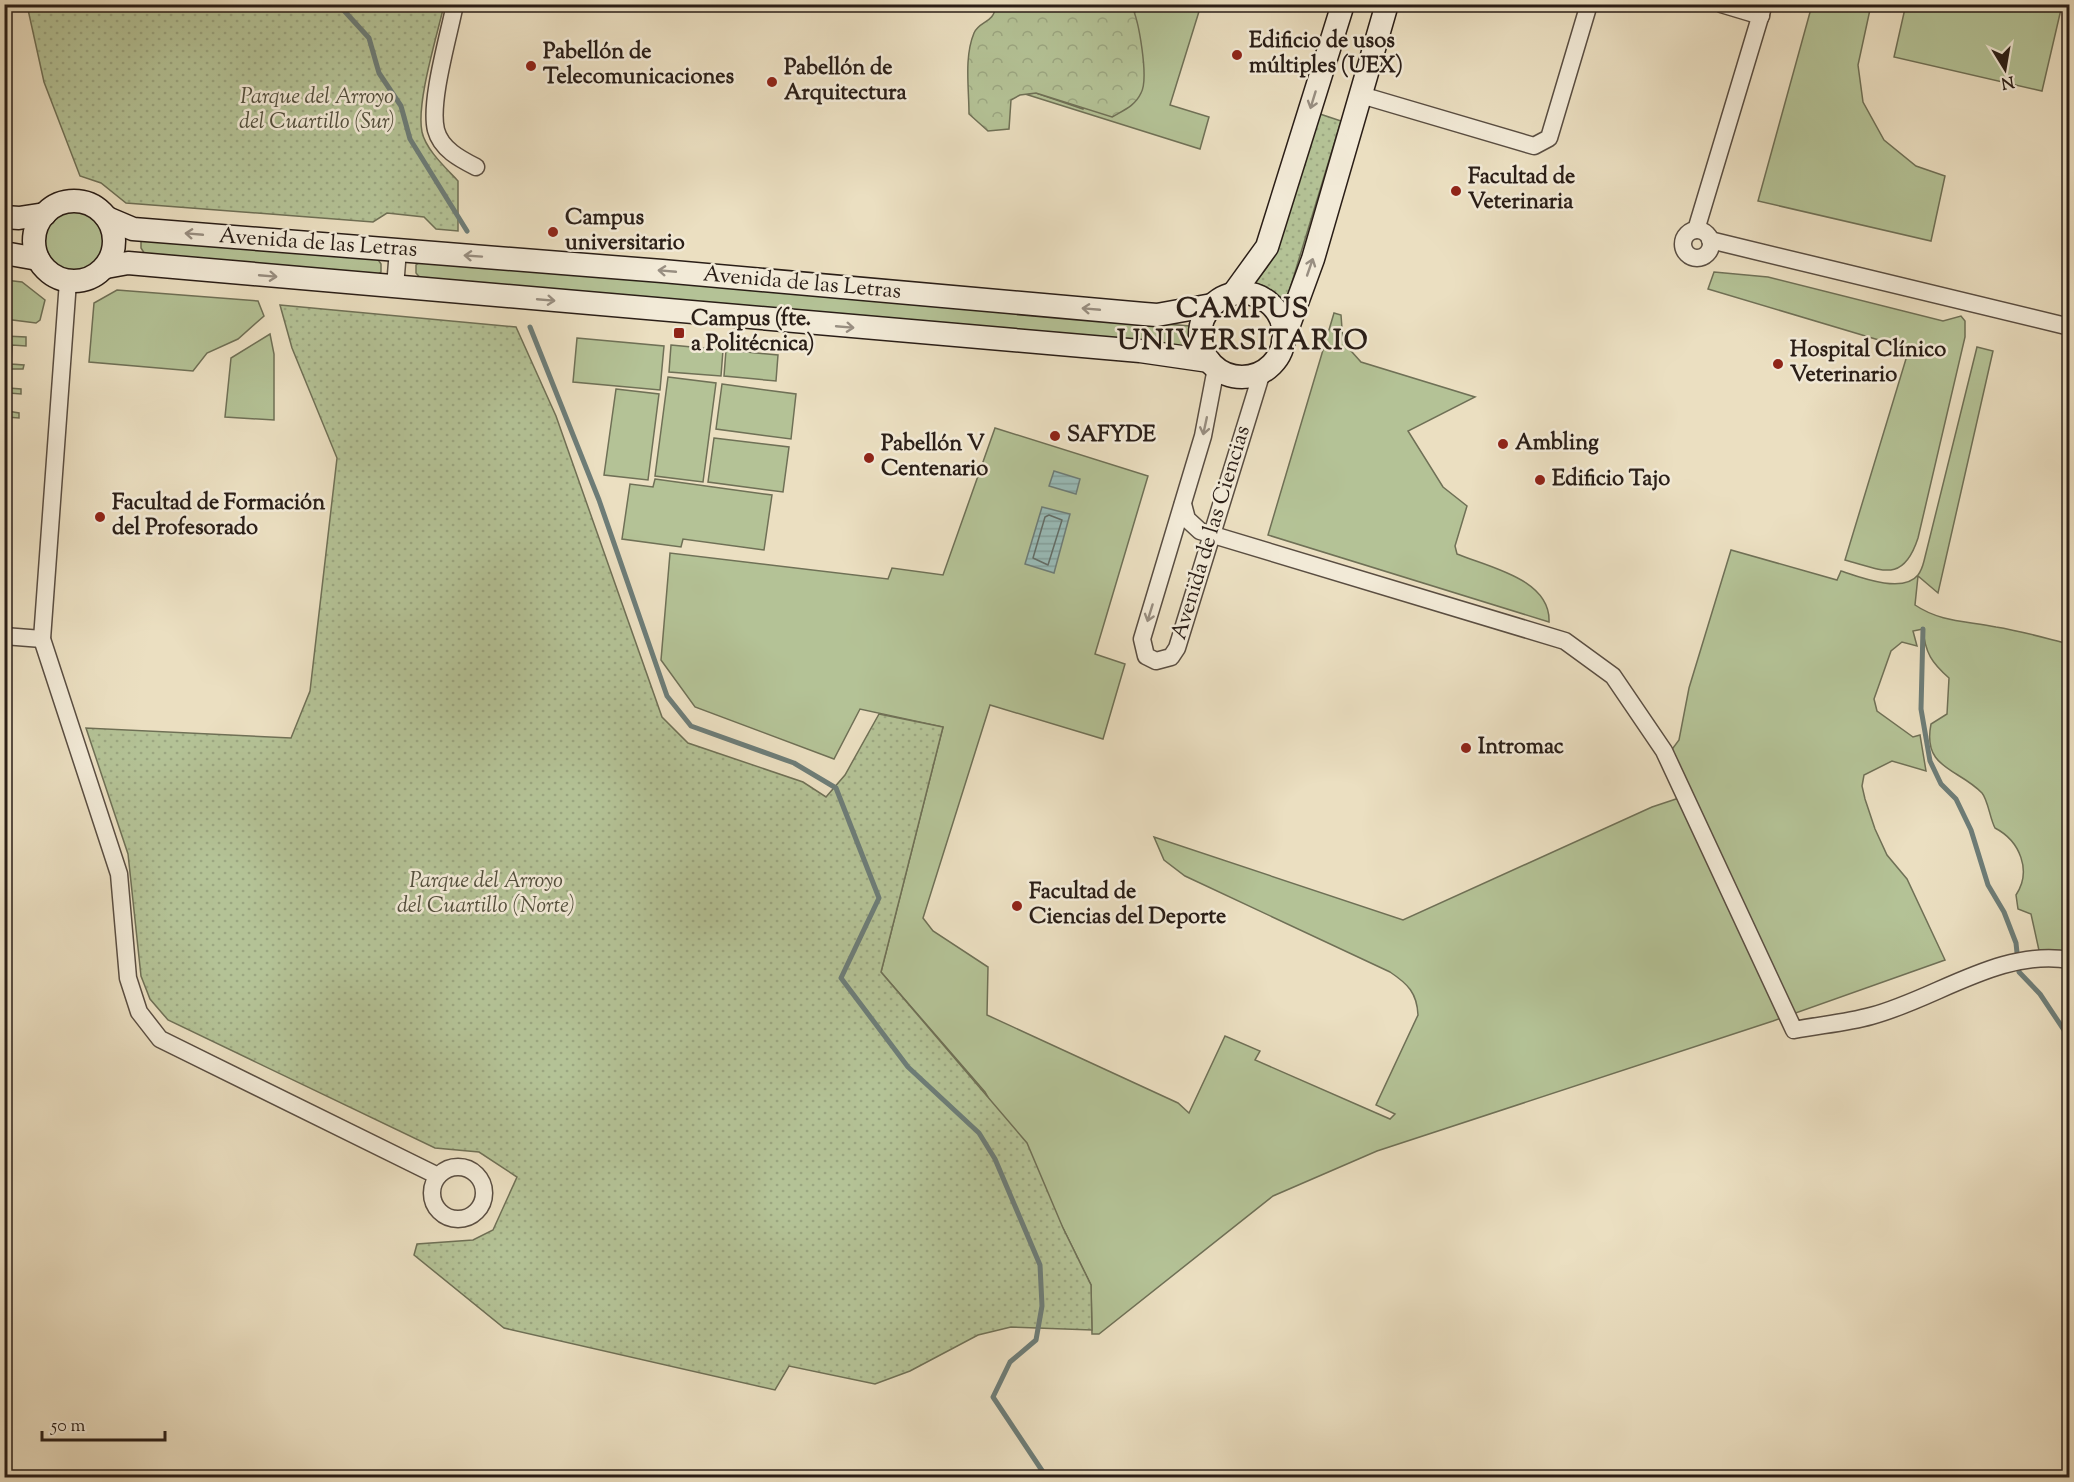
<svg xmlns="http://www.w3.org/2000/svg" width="2074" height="1482" viewBox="0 0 2074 1482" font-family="'Sorts Mill Goudy',serif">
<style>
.grass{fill:#b4c296;stroke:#6f7056;stroke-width:1.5}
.forest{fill:url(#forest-crowns);stroke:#6f7056;stroke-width:1.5}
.park{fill:url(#park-dots);stroke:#6f7056;stroke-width:1.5}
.water{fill:url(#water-rules);stroke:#6d7d78;stroke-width:1.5}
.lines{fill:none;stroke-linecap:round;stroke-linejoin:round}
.shore{stroke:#626d68;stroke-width:1.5}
.stream{stroke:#6d7d78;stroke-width:5}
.minor-casing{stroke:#5a4e42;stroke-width:19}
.secondary-casing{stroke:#2a1e17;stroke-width:25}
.minor{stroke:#f2ead7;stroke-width:16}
.secondary{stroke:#f2ead7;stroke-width:22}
.oneway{stroke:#988e81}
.poi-dot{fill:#8f2418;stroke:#f2ead7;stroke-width:2}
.labels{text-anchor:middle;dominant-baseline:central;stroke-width:5;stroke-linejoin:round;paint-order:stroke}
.poi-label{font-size:22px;font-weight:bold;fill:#2a1e17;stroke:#f2ead7;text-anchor:start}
.park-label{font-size:22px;font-style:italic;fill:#534f3d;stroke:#f2ead7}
.street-label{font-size:22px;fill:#2a1e17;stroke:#f2ead7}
.district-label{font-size:28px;font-weight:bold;letter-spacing:1.5px;fill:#2a1e17;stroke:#f2ead7}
</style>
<defs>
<pattern id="forest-crowns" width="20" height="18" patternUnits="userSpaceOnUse" patternTransform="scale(1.5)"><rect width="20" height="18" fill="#b4c296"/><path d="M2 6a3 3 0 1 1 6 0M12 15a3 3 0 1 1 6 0" fill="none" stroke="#9ba681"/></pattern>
<pattern id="park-dots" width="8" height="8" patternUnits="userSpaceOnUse" patternTransform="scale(1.5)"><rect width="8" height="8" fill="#b4c296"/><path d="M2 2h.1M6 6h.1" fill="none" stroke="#9ba681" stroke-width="1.8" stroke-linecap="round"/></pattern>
<pattern id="water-rules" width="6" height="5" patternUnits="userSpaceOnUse" patternTransform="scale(1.5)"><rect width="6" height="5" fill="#99bcb9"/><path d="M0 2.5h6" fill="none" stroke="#84a19e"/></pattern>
</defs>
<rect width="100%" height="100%" fill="#ebdfc1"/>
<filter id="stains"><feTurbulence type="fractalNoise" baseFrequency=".00333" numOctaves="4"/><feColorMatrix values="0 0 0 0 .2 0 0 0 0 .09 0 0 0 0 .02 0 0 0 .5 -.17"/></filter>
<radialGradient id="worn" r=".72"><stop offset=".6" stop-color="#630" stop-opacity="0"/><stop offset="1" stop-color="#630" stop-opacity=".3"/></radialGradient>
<g class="grass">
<polygon points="1906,4 2062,5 2042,91 1894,57"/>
<polygon points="1131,5 1201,5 1170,105 1209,117 1200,149 1025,94 1036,93 1083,109 1135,12"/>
<polygon points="1812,5 1871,5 1858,65 1863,102 1884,140 1916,166 1945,176 1931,241 1758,201"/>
<circle cx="75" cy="241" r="30"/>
<polygon points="147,237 377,258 381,264 381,272 375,276 146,256 141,248 141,242"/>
<polygon points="422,261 1190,326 1190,349 422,280 416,273 416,265"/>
<path d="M1714 272 1768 277 1943 321 1961 316 1965 321V337L1918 538C1903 584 1882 570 1845 560L1909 349 1708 289Z"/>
<polygon points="5,280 22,282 45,300 40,320 36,323 5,319"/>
<polygon points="117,290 258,301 264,316 238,339 207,353 193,371 89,362 94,303"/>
<path d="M1334 313 1341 315 1343 342 1361 362 1475 397 1408 431 1443 487 1467 506 1455 546 1457 554C1488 567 1551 579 1549 622L1268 535Z"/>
<polygon points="270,334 274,354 274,420 225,417 231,358"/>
<polygon points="5,336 26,337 26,346 12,345 11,364 24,365 23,369 11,369 9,388 21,389 21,394 9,393 7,411 19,413 19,418 6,417 5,434"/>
<polygon points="577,338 664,346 660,390 573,382"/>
<polygon points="671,345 723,350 721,376 669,372"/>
<path d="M1977 347 1993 351 1938 593 1918 576 1915 605C1940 622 1967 621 1996 627 2021 631 2045 638 2069 644V956L2040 955 2031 914 2018 909 2016 895C2032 871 2020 841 1995 828 1990 819 1988 800 1982 793 1958 768 1922 769 1931 724L1947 714 1949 678C1932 663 1925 653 1923 629L1913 631 1917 646 1902 642 1891 651 1874 699 1877 711 1913 737 1920 735 1926 771 1892 761 1864 775 1862 786 1865 799 1875 829 1887 855 1907 879 1945 960 1773 1021 1377 1151 1273 1196 1099 1334H1092L1091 1285 1063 1228 985 1092 881 972 943 727 860 709 834 759 695 707 661 660 670 553 888 579 892 568 943 575 995 428 1148 476 1095 654 1125 664 1103 739 990 705 923 918 933 931 988 967 987 1015 1178 1103 1189 1113 1225 1036 1260 1051 1255 1060 1390 1119 1395 1114 1376 1105 1418 1015C1417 993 1408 984 1390 972L1185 876 1164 860 1154 837 1403 920 1652 807 1688 795 1670 752 1679 740 1689 688 1731 550 1837 580 1841 571C1859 577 1903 594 1918 575 1921 571 1923 565 1924 561Z"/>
<polygon points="726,350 778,355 776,381 724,376"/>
<polygon points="668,377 716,383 703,482 655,476"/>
<polygon points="722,384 796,394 791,439 716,429"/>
<polygon points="616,389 659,394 648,480 604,475"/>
<polygon points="714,438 789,447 783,492 708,482"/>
<polygon points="655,479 772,495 764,550 683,539 681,547 622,539 630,484 653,487"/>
</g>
<path class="forest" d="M996 5H1131C1139 19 1149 79 1141 93 1135 106 1124 110 1112 117L1036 93 1020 95 1011 100 1009 129 988 131 969 114C969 88 964 57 974 33 980 20 994 24 996 5Z"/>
<g class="park">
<path d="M27 5H444C437 36 416 103 422 132 426 150 446 168 458 181V231L436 229 424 217 387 213 373 222 126 203 101 183 80 176 44 82Z"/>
<polygon points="1317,113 1341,121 1285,305 1267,287 1255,283 1267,267 1275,249"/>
<polygon points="280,305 516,327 556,416 662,717 688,743 803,782 826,797 845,775 879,714 943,727 881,972 1027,1143 1063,1228 1091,1285 1092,1330 1011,1327 978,1335 910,1371 875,1384 789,1366 775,1390 504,1328 414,1255 417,1244 473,1240 493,1230 517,1177 479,1152 435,1148 168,1020 150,999 141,976 128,854 86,728 291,738 310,691 337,458 292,348"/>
</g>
<g class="water">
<polygon points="1054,471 1080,479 1076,494 1049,486"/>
<polygon points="1042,507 1070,514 1054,573 1025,564"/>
</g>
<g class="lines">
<polygon class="shore" points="1049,515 1062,520 1048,565 1033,558 1045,517"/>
<g class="stream">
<polyline points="338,4 369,38 379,73 401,106 410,139 467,231"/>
<polyline points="530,327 599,500 667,696 691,726 794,763 836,788 879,898 841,978 908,1067 979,1133 995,1159 1040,1265 1042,1306 1036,1340 1010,1362 993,1397 1047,1478"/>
<polyline points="1923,629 1921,709 1930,761 1941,784 1956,799 1971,830 1988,885 2004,912 2016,943 2019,972 2040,994 2070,1039"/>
</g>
<defs>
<g id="minor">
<path d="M455 4C449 35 429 102 436 130 441 149 460 159 476 167"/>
<polyline points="1721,4 1761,16"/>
<polyline points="1361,95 1534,146 1549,138 1589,4"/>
<polyline points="1696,230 1764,4"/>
<circle cx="1697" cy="244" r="14"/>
<polyline points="1710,240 2070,327"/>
<polyline points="68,281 42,639 119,874 128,978 139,1012 160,1039 438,1176"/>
<polyline points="395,287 398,250"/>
<polyline points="1216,368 1203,436 1142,639 1146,656 1156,661 1171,657 1177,648 1262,372"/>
<path d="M1183 504 1187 519 1200 531 1565 641 1613 676 1664 751 1794 1030C1819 1025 1846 1023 1871 1016 1936 999 2000 948 2070 960"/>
<polyline points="4,636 42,639"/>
<circle cx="458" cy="1193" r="26"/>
</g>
<g id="secondary">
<circle cx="74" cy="241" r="40"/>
<polyline points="4,217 19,218 45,214"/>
<polyline points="107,218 133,229 662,271 1144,314 1157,315 1212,305"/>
<polyline points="4,253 38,259"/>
<polyline points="106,267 128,263 1140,351 1209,361"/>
<circle cx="1242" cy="335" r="42"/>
<polyline points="1233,294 1267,247 1343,4"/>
<polyline points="1283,341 1313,259 1387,4"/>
</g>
</defs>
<use href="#minor" class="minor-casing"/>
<use href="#secondary" class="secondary-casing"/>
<use href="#minor" class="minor"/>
<use href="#secondary" class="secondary"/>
</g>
<defs><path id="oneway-shaft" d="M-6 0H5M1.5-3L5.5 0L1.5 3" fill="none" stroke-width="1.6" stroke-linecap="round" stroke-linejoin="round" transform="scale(1.5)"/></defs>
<g class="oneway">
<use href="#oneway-shaft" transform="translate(1313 100) rotate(107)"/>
<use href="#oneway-shaft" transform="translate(194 234) rotate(-175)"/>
<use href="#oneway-shaft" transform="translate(473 256) rotate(-176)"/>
<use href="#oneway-shaft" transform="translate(1310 267) rotate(-71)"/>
<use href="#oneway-shaft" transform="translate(667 271) rotate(-175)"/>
<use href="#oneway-shaft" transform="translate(268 276) rotate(5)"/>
<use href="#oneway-shaft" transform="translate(546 300) rotate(5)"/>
<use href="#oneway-shaft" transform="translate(1091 309) rotate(-175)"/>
<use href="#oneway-shaft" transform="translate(845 327) rotate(5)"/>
<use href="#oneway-shaft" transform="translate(1205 426) rotate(102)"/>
<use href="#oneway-shaft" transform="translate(1150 613) rotate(107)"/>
</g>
<g class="poi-dot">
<circle cx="1237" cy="55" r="6"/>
<circle cx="531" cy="66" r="6"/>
<circle cx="772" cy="82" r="6"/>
<circle cx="1456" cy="191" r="6"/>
<circle cx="553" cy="232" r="6"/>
<rect x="673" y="327" width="12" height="12" rx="3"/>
<circle cx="1778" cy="364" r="6"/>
<circle cx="1055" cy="436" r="6"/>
<circle cx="1503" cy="444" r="6"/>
<circle cx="869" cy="458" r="6"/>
<circle cx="1540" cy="480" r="6"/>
<circle cx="100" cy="517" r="6"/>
<circle cx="1466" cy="748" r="6"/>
<circle cx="1017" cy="906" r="6"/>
</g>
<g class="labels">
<g class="poi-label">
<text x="1249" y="42">Edificio de usos<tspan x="1249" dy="25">múltiples (UEX)</tspan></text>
<text x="543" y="53">Pabellón de<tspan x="543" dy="25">Telecomunicaciones</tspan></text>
<text x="784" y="69">Pabellón de<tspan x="784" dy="25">Arquitectura</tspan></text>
<text x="1468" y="178">Facultad de<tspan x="1468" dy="25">Veterinaria</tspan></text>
<text x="565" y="219">Campus<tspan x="565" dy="25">universitario</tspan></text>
<text x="691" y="320">Campus (fte.<tspan x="691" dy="25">a Politécnica)</tspan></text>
<text x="1790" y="351">Hospital Clínico<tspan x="1790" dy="25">Veterinario</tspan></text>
<text x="1067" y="436">SAFYDE</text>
<text x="1515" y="444">Ambling</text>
<text x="881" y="445">Pabellón V<tspan x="881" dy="25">Centenario</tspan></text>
<text x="1552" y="480">Edificio Tajo</text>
<text x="112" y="504">Facultad de Formación<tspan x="112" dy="25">del Profesorado</tspan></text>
<text x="1478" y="748">Intromac</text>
<text x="1029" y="893">Facultad de<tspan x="1029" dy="25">Ciencias del Deporte</tspan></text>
</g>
<g class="park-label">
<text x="317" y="98">Parque del Arroyo<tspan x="317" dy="25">del Cuartillo (Sur)</tspan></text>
<text x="486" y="882">Parque del Arroyo<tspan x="486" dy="25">del Cuartillo (Norte)</tspan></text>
</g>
<g class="street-label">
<text transform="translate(318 244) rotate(4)">Avenida de las Letras</text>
<text transform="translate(802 284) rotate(5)">Avenida de las Letras</text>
<text transform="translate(1212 533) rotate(-73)">Avenida de las Ciencias</text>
</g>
<g class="district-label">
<text x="1243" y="310">CAMPUS<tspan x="1243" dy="32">UNIVERSITARIO</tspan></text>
</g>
</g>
<rect width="2074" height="1482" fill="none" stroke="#ebdfc1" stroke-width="24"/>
<rect x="6" y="6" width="2062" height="1470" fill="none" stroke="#2a1e17" stroke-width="3"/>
<rect x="12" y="12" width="2050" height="1458" fill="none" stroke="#2a1e17" stroke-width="1.5"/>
<g transform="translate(2005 69) rotate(169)" stroke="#f2ead7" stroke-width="4.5" paint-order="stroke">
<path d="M0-4.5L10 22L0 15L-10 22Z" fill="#2a1e17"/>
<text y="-9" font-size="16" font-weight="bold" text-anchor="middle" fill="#2a1e17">N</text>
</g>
<path d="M42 1431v9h123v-9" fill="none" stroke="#2a1e17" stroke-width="3"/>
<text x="51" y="1431" font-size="18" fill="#2a1e17" stroke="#f2ead7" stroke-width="4.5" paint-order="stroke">50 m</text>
<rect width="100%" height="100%" filter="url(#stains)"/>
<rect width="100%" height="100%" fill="url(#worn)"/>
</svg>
